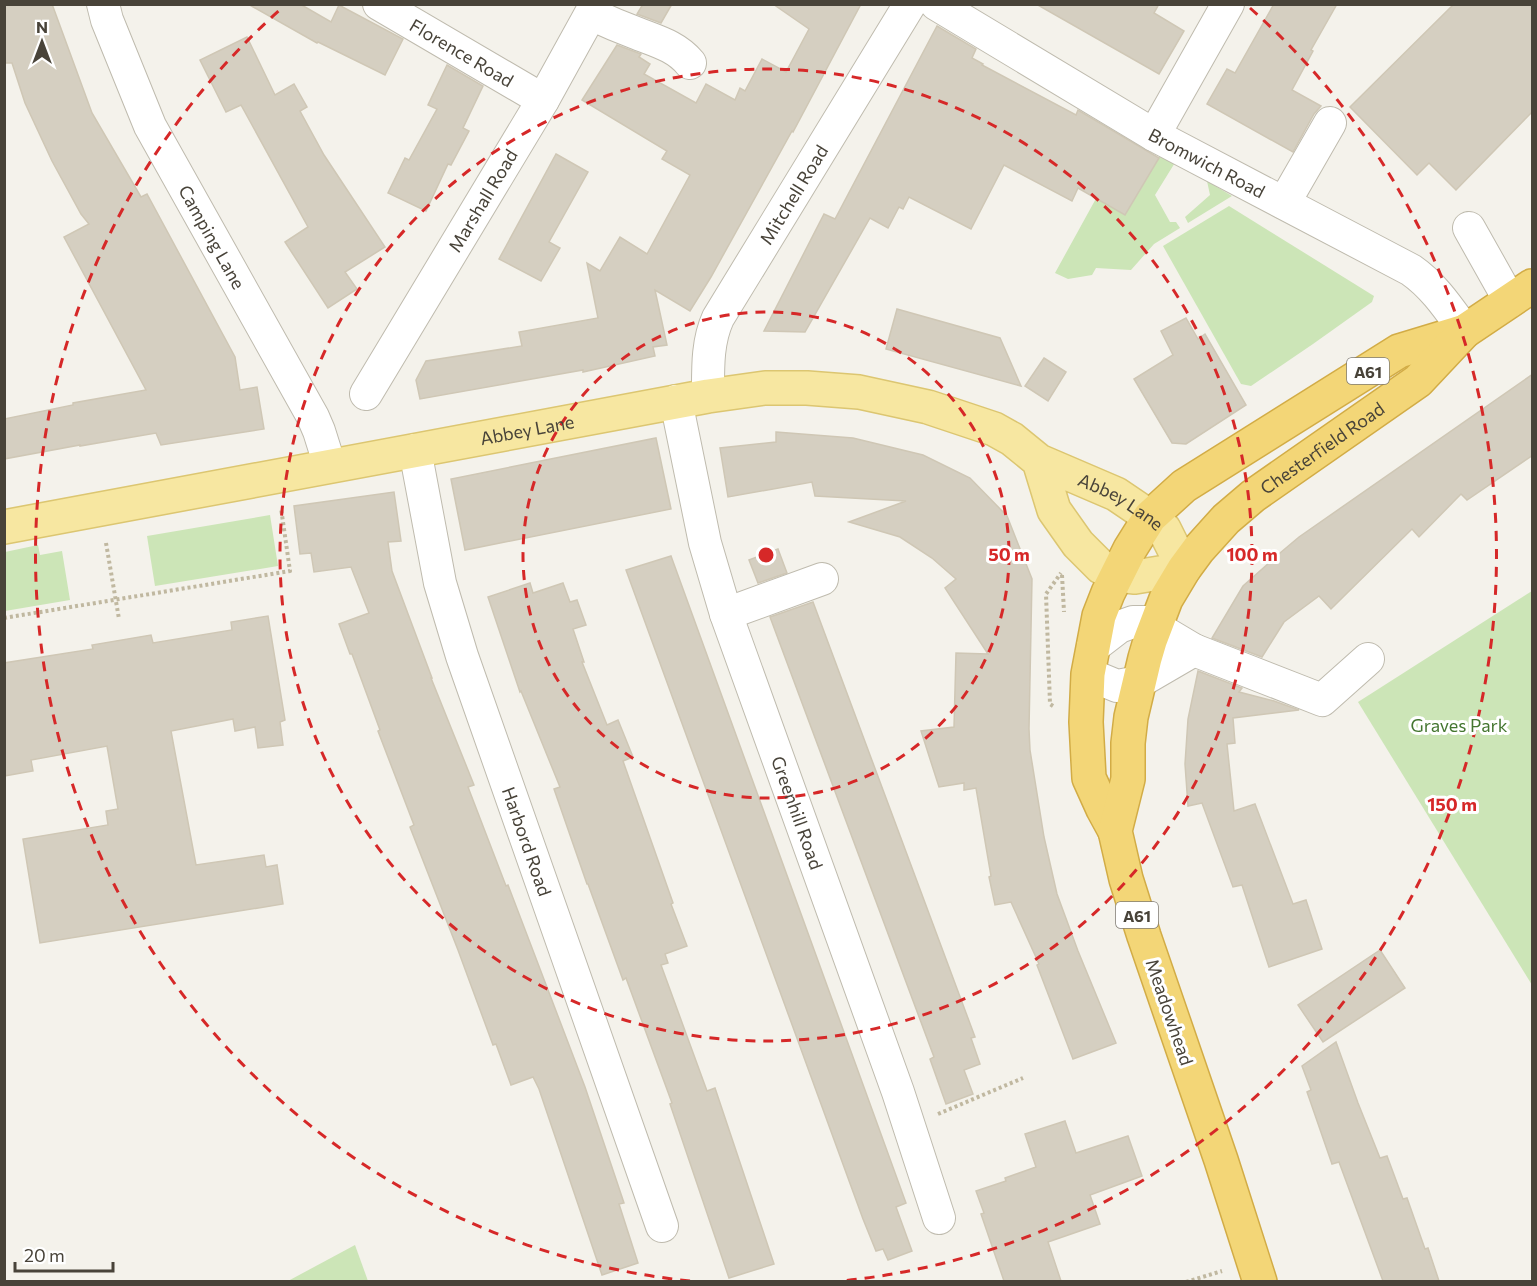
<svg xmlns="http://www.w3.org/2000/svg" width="1537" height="1286" viewBox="0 0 1537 1286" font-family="Commissioner,sans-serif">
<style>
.green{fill:#cce5b7}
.building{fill:#d5cfc1;stroke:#cfc7b5;stroke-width:1.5}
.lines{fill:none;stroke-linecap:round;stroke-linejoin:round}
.minor-casing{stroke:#bfbbae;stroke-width:34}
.major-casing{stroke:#dcc671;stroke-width:36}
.highway-casing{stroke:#d2ac46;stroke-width:36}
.path{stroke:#c0b8a0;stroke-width:4;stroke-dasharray:3 3;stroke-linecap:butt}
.minor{stroke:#fff;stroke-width:32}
.major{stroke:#f7e7a1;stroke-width:33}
.highway{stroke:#f3d677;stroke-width:33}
.ring{fill:none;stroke:#d62828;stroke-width:3;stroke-dasharray:10 8}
.labels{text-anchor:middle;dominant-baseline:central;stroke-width:6;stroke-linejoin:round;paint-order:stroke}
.shield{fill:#fff;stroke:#7f7b74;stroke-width:1.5}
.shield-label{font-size:16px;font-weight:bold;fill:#484339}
.street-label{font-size:18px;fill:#484339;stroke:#fff}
.park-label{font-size:18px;fill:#447630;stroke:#fff}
.centre{fill:#d62828;stroke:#fff;stroke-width:3}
.ring-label{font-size:18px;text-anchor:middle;font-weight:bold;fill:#d62828;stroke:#fff;stroke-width:6;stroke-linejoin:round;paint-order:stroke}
</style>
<rect width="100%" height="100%" fill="#f4f2eb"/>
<g class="green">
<polygon points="1162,152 1176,161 1155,195 1170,222 1176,222 1180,228 1154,244 1131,270 1096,268 1092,275 1068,279 1055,273 1104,184 1134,200"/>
<polygon points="1207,181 1232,196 1188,223 1185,217 1210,195"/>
<polygon points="1229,206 1374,296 1372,302 1313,344 1251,386 1241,384 1163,246"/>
<polygon points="270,515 278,566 155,586 147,536"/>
<polygon points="38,545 40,555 62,551 70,600 5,611 5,552"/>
<polygon points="1532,591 1532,985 1358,702"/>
<polygon points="355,1245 368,1281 288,1281"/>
</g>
<g class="building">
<polygon points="4,4 52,4 92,113 141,197 147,194 235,357 240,390 257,387 264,429 161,445 156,433 80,446 80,445 4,459 4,419 73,405 73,403 146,390 64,237 89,224 81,214 52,161 25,103 12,63 4,63"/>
<polygon points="248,4 300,4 331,22 339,5 403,39 385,75 318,42 317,43"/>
<polygon points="643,4 672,4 661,23 637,14"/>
<polygon points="773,4 861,4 793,132 792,131 711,277 690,311 655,290 667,345 653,347 655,356 583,372 583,370 420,399 416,380 426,361 522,346 519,332 598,318 587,263 600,271 620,237 647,254 690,175 662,159 667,151 582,100 617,45 641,54 639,57 650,64 644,74 696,103 706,84 735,100 740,88 745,91 762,59 786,72 809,29"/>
<polygon points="1036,4 1159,4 1154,13 1184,31 1159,74"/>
<polygon points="1274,4 1337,4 1311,50 1313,51 1292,90 1321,106 1314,114 1293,152 1207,104 1227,69 1235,73"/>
<polygon points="1454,4 1533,4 1533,111 1456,190 1429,163 1417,175 1350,107"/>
<polygon points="937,26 976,49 972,58 983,64 982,65 1076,115 1078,110 1159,158 1125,215 1078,188 1072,201 1004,165 971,229 909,197 903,209 899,207 888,228 870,218 805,332 764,331 824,214 835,219"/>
<polygon points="247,37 275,95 294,84 307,107 300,111 324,155 385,247 345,272 357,289 328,308 285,242 308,227 241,105 226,112 200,60"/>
<polygon points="447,65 483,86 463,128 469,131 451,165 448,164 426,211 388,193 405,158 409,160 437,109 428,105"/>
<polygon points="556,154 588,172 549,242 560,248 541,281 499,259"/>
<polygon points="897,309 1000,338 1021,386 886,349"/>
<polygon points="1186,318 1198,339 1205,334 1246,405 1186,444 1172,443 1134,379 1173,355 1161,331"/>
<polygon points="1044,358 1066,372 1048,401 1025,386"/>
<polygon points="1533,374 1533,455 1467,500 1461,494 1419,537 1412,529 1331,609 1319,596 1284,622 1262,657 1212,638 1243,586 1280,553 1299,537"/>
<polygon points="776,432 853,438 923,455 970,478 1007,516 1032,579 1029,729 1030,750 1044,837 1057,894 1078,951 1116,1043 1073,1059 1037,965 1039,964 1011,902 995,905 989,877 991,876 976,788 964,790 964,783 939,787 921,731 954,727 956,653 988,654 945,588 956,579 932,558 900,537 849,522 906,501 815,496 812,482 728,497 720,448 776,442"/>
<polygon points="656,438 671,509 465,550 451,479"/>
<polygon points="394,492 401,541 388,542 392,571 432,678 431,678 474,785 468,787 506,886 508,885 585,1087 624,1203 619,1204 638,1263 602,1275 539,1089 533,1077 511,1085 496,1044 493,1045 458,950 410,827 414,825 378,731 380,730 352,654 350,654 339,624 369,613 351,567 314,572 311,553 300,554 294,506"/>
<polygon points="778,549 787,573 758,583 749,560"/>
<polygon points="671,556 906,1203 896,1207 912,1251 888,1260 883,1249 876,1251 863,1219 626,570"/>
<polygon points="530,583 533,593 563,583 570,602 577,600 586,625 573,629 584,662 582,662 607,725 618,720 633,757 623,761 673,903 671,904 687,946 665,954 668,963 661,965 707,1091 715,1088 774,1264 729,1278 670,1104 672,1103 626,978 623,980 588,884 587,884 554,789 560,787 521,691 520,692 488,597"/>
<polygon points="813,602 975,1037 971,1038 980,1064 964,1070 973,1094 946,1104 930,1059 934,1057 770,617"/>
<polygon points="268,616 285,720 280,722 283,745 258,748 255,727 235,731 233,719 171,731 196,865 264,855 266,867 277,865 283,904 40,943 23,839 108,825 106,811 118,809 107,746 31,760 33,771 4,776 4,663 93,649 92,645 151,635 153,643 232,630 231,622"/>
<polygon points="1198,671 1242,688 1239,692 1274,701 1299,710 1233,718 1235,743 1227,744 1234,811 1255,804 1293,904 1306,900 1322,949 1269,967 1242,885 1233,887 1202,803 1188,806 1185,764 1188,719"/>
<polygon points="1380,950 1405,988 1323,1042 1298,1005"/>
<polygon points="1336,1042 1358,1103 1380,1158 1387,1156 1403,1199 1407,1198 1425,1249 1428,1248 1439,1281 1383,1281 1339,1162 1332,1164 1307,1092 1311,1090 1302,1066"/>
<polygon points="1065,1121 1076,1153 1128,1136 1142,1176 1090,1195 1100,1224 1048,1242 1061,1281 1004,1281 981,1214 984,1213 976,1191 1006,1181 1005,1178 1036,1167 1025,1134"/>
</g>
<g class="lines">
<defs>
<g id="minor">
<path id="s1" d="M103 4 107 20 150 126 313 417 319 431 330 466"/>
<path id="s2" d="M379 4 543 100"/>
<path id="s3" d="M936 4 1154 135 1411 270C1434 286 1449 309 1465 331"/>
<path d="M591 14C606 21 620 27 636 33 656 41 676 46 690 63"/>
<polyline points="1154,135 1228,4"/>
<polyline points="1284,203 1330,123"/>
<polyline points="1469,228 1510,301"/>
<path id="s4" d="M366 394 543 100 596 4"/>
<path id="s5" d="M708 396C708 369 707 342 718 318L910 4"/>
<path id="s6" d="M676 401 705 543 726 614 898 1092 939 1218"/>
<path id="s7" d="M415 450 440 583 462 656 662 1226"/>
<polyline points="726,614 822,579"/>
<polyline points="1093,647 1119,627 1133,622 1147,622 1194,650 1322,700 1368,659"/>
<polyline points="1088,674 1117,686 1139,682 1194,650"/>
</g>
<g id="major">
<path id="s8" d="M4 527 708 396 765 388H807L859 392 928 407 994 429 1012 439 1039 461 1116 494 1150 517 1164 529 1184 569 1135 577 1117 575 1101 567 1078 544 1054 510 1039 461"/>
</g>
<g id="highway">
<polyline points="1115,831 1103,809 1089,778 1086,722 1088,674 1099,616 1108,593 1130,549 1150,517 1184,486 1399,351 1465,331"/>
<path id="s9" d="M1260 1282 1221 1160 1144 936 1126 879 1115 831 1128 779V743L1131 717 1145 658 1150 641 1166 599 1184 569 1198 550 1226 519 1253 496 1418 381 1465 331 1532 286"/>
</g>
</defs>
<use href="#minor" class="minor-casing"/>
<use href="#major" class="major-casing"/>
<use href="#highway" class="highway-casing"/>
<g class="path">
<polyline points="106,543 119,619"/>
<polyline points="1062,575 1064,612"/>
<polyline points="4,618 290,571 281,508"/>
<polyline points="1053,706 1050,704 1046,594 1061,573"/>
<polyline points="938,1114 1023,1078"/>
<polyline points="1186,1282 1222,1271"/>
</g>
<use href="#minor" class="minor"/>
<use href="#major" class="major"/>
<use href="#highway" class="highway"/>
</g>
<g class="ring">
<circle cx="766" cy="555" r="243"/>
<circle cx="766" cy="555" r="486"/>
<path d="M690 1281A730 730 0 0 1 282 8M1250 8A730 730 0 0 1 842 1281"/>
</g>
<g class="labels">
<g class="shield">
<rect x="1347" y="358" width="42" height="26" rx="4.5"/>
<rect x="1116" y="902" width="42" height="26" rx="4.5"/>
</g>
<g class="shield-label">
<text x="1368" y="371">A61</text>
<text x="1137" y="915">A61</text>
</g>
<g class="street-label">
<text stroke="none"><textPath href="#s2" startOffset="96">Florence Road</textPath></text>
<text stroke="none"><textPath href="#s3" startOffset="314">Bromwich Road</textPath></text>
<text stroke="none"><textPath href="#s5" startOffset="224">Mitchell Road</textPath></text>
<text stroke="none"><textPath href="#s4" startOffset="226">Marshall Road</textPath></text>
<text stroke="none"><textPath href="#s1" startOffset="258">Camping Lane</textPath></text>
<text stroke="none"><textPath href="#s8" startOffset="532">Abbey Lane</textPath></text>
<text stroke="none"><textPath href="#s9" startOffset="933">Chesterfield Road</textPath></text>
<text stroke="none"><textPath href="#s8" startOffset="1155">Abbey Lane</textPath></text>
<text stroke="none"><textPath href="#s6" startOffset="430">Greenhill Road</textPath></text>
<text stroke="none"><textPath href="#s7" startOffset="408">Harbord Road</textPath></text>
<text transform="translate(1170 1012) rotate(71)">Meadowhead</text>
</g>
<g class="park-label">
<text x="1459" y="725">Graves Park</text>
</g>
</g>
<circle cx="766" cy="555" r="9" class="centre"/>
<g class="ring-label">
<text x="1009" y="561">50 m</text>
<text x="1252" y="561">100 m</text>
<text x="1452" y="811">150 m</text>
</g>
<rect width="1537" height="1286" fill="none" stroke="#484339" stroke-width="12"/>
<g transform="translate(42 42)" stroke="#ffffff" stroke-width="4.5" paint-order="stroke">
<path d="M0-4.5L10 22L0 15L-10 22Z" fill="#484339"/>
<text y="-9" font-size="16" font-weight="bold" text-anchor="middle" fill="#484339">N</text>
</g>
<path d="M15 1262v9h98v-9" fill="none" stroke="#484339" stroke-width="3"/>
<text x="24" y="1262" font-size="18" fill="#484339" stroke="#ffffff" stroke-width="4.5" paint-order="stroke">20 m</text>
</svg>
